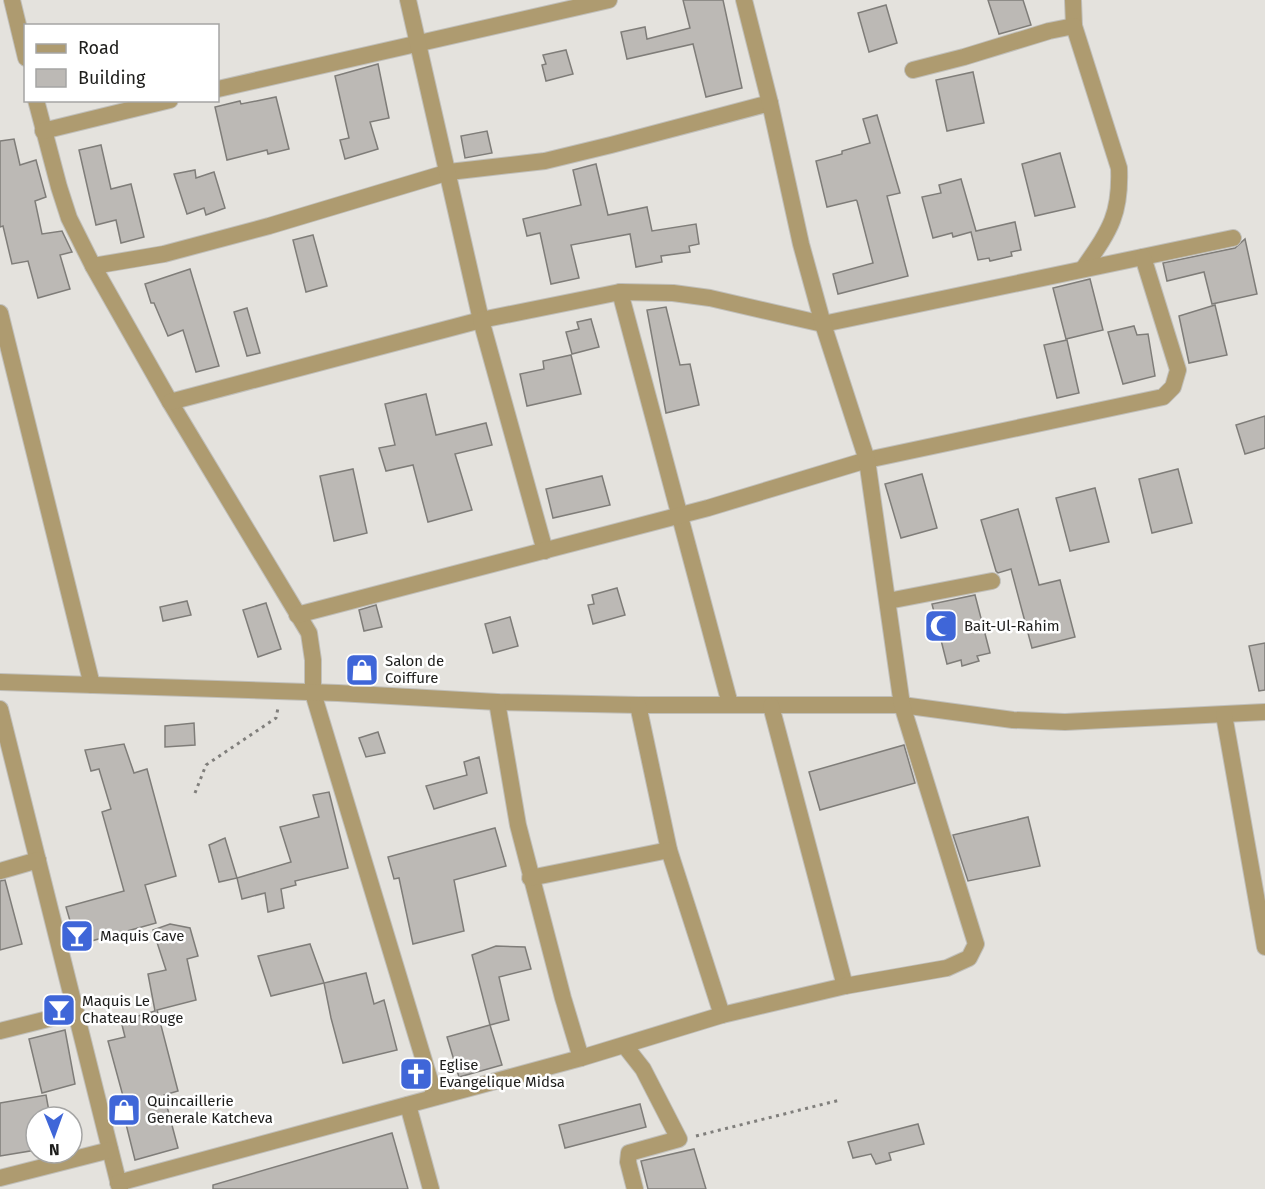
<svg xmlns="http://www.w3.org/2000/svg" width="1265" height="1189" viewBox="0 0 1265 1189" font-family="'Fira Sans',sans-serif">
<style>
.building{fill:#bcb9b5;stroke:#7f7d79;stroke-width:1.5}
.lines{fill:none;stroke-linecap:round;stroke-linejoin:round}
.minor-casing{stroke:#c0bfba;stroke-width:18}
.path{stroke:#807f7c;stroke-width:3;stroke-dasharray:3 4.5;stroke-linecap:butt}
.minor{stroke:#ae9b70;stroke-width:16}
.labels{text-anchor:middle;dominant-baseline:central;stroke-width:5;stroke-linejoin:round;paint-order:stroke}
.poi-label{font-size:15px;fill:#1e1e1c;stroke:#fff;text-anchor:start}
</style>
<rect width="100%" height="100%" fill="#e4e2dd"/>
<g class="building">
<polygon points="683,0 723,0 742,88 706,97 693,44 627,59 621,32 645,27 647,39 690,28"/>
<polygon points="988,0 1023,0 1031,25 999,34"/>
<polygon points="886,5 897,43 869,52 858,13"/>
<polygon points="566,50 573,74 546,81 542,65 546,64 543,55"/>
<polygon points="378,64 389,118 370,122 378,149 345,159 340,140 349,138 335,76"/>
<polygon points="973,72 984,123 947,131 936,80"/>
<polygon points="276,97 289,149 268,154 267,150 227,160 215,107 240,101 241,104"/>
<polygon points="877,115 900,193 887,196 908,276 838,294 833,274 873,263 857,201 856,200 827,207 816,161 842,154 842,151 870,143 863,119"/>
<polygon points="487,131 492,153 465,158 461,136"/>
<polygon points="14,139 20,165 36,160 46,197 35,201 42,234 62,231 72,252 60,255 70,289 38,298 28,261 12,264 3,226 0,227 0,141"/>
<polygon points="101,145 111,189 131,184 144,237 121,243 116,220 96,225 79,150"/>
<polygon points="1060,153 1075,207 1035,216 1022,164"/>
<polygon points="596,164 608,215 647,207 652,231 696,224 699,244 689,246 690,252 661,256 662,262 636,267 630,234 571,245 579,278 551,284 540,233 527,236 523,219 581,205 573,170"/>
<polygon points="195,170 196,178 214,172 225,208 206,215 204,208 187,214 174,174"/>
<polygon points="961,179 976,231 1015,222 1021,250 1011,252 1012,256 990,261 989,258 978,260 971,232 953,237 952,233 933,238 922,197 941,193 939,185"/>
<polygon points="313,235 327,286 306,292 293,240"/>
<polygon points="1245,239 1257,294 1212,304 1204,272 1167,281 1163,263 1235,248"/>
<polygon points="190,269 219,366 196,372 183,330 168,336 154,303 151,303 145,284"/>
<polygon points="1090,279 1103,330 1066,339 1053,288"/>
<polygon points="1215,305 1227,355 1189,363 1179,316"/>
<polygon points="666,307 680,365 690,364 699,405 666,413 647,310"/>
<polygon points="247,308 260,353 247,356 234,312"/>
<polygon points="591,319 599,347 572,354 566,332 579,329 577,322"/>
<polygon points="1134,326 1137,335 1148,334 1155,376 1123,384 1108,332"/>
<polygon points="1067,340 1079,393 1057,398 1044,345"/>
<polygon points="571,355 581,394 527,406 520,374 544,369 543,361"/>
<polygon points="426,394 436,435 486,423 492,445 455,454 472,510 428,522 413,465 386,471 379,448 395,445 385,404"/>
<polygon points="1265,416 1265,448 1245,454 1236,425"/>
<polygon points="353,469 367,533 334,541 320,476"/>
<polygon points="1178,469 1192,523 1152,533 1139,479"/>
<polygon points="922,474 937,528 901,538 885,484"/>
<polygon points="602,476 610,505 553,518 546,489"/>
<polygon points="1095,488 1109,542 1070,551 1056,498"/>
<polygon points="1018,509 1039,585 1060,580 1075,637 1032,648 1011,569 998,573 996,571 981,520"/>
<polygon points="617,588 625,615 593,624 588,605 594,604 592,595"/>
<polygon points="975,595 990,653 977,656 979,661 962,666 961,660 947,664 932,604"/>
<polygon points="187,601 191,615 163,621 160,607"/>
<polygon points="266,603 281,649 258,657 243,610"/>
<polygon points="376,605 382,627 364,631 359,610"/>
<polygon points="510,617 518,646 493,653 485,624"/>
<polygon points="1265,643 1265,690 1259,691 1249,646"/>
<polygon points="194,723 195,745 165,747 165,726"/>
<polygon points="378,732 385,753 366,757 359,738"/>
<polygon points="124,744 134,773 147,769 176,876 145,885 156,923 77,945 66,907 124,891 102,812 111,809 99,769 91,771 85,750"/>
<polygon points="904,745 915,783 820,810 809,772"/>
<polygon points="479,757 487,793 434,809 426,786 467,775 464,762"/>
<polygon points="329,792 348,868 295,881 296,885 281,889 284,908 268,912 265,893 242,899 237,878 291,862 280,827 319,817 313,795"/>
<polygon points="1028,817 1040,866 968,881 953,835"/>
<polygon points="495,828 506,866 454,880 464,931 413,944 399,878 394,879 388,857"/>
<polygon points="225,838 237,878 219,882 209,845"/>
<polygon points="5,880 22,944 0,950 0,881"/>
<polygon points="170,924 190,928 198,956 187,959 196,1000 157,1010 178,1091 164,1095 178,1148 135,1160 122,1108 126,1107 108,1041 125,1037 121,1021 155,1011 148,974 166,970 153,930"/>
<polygon points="310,944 324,983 271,996 258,956"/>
<polygon points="496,946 525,947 531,969 499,977 509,1020 490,1025 472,955"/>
<polygon points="366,973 374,1004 384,1000 397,1050 343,1063 331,1018 324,983"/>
<polygon points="490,1025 502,1065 459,1077 447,1037"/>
<polygon points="65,1030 75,1084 42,1093 29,1039"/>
<polygon points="46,1095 50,1117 36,1117 36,1150 0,1156 0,1103"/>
<polygon points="640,1104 646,1127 565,1148 559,1125"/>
<polygon points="918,1124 924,1144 889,1153 891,1160 876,1164 871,1154 853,1158 848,1142"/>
<polygon points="392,1133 408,1189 213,1189 213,1185"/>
<polygon points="694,1149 706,1189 648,1189 641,1161"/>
</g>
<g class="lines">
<defs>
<g id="minor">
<polyline points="12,0 26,58"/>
<polyline points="1073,0 1074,26"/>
<path d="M913 70 964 57 1049 31 1074 26 1119 168C1121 216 1109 231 1083 269"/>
<polyline points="218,89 609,0"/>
<polyline points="36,100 59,187 69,218 93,266 170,402 309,633 313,660 313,693 435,1097"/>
<polyline points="43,131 170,100"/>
<polyline points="93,266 164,254 269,226 449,172 545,161 611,145 770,103"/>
<polyline points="620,292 730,704"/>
<polyline points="0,313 92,685"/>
<polyline points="170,402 481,320 408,0"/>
<polyline points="545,551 481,320 620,292 673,293 710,298 823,324 1233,238"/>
<polyline points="888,601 992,581"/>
<polyline points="297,615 708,508 867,460 1163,397 1173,387 1178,370 1143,257"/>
<polyline points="0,682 338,693 497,702 638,705 902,705 1013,720 1065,722 1265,712"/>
<polyline points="497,702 518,825 563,998 581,1058"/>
<polyline points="638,705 669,850 722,1015"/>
<polyline points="771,706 845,986"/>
<polyline points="0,709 120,1189"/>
<polyline points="1224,715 1265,947"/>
<polyline points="0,871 38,860"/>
<polyline points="530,878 669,850"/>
<polyline points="0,1031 76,1012"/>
<polyline points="625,1046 643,1069 679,1139 629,1153 628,1162 635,1189"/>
<polyline points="408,1105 431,1189"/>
<polyline points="0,1178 110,1150"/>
<polyline points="118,1183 581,1058 722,1015 845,986 947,968 969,958 976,944 902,705 867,460 823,324 801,244 770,103 744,0"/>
</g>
</defs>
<use href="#minor" class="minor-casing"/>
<g class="path">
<polyline points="195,793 206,765 276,718 278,708"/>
<polyline points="696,1136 840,1100"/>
</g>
<use href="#minor" class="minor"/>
</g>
<defs>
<symbol id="mosque-square" viewBox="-11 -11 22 22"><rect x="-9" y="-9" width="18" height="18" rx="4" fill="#3f66d8" stroke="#fff"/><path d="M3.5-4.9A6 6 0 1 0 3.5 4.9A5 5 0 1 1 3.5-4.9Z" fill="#fff"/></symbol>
<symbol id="shop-square" viewBox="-11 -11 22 22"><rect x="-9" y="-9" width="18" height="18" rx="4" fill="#3f66d8" stroke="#fff"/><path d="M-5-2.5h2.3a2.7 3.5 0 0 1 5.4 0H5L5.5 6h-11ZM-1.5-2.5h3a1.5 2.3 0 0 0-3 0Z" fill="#fff"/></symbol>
<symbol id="bar-square" viewBox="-11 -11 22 22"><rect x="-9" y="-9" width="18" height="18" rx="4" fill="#3f66d8" stroke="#fff"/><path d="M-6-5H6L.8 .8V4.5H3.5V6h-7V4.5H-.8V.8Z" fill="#fff"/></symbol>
<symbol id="church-square" viewBox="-11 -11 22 22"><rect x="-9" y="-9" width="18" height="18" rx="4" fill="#3f66d8" stroke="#fff"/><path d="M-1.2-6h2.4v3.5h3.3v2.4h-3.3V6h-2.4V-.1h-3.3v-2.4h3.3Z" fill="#fff"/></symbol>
</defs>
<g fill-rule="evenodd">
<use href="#mosque-square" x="922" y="607" width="38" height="38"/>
<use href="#shop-square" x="343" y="651" width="38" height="38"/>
<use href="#bar-square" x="58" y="917" width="38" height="38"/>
<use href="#bar-square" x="40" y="991" width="38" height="38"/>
<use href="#church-square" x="397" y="1055" width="38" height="38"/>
<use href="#shop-square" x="105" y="1091" width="38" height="38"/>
</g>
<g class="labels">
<g class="poi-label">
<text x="964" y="626">Bait-Ul-Rahim</text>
<text x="385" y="661">Salon de<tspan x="385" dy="17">Coiffure</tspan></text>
<text x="100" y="936">Maquis Cave</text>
<text x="82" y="1001">Maquis Le<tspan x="82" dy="17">Chateau Rouge</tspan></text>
<text x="439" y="1065">Eglise<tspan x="439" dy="17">Evangelique Midsa</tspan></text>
<text x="147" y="1101">Quincaillerie<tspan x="147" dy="17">Generale Katcheva</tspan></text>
</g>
</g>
<rect x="24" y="24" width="195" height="78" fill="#ffffff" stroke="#a5a5a4" stroke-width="1.5"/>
<rect x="36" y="44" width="30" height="9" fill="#ae9b70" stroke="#a5a5a4" stroke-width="1.5"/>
<text x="78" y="54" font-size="18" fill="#1e1e1c">Road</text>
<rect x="36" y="69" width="30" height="18" fill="#bcb9b5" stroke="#a5a5a4" stroke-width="1.5"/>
<text x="78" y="84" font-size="18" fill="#1e1e1c">Building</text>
<g transform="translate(54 1135) rotate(179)"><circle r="28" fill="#ffffff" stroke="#a5a5a4" stroke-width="1.5"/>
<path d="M0-4.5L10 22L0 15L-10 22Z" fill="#3f66d8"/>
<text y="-9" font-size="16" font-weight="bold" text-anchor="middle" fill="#1e1e1c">N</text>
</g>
</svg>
